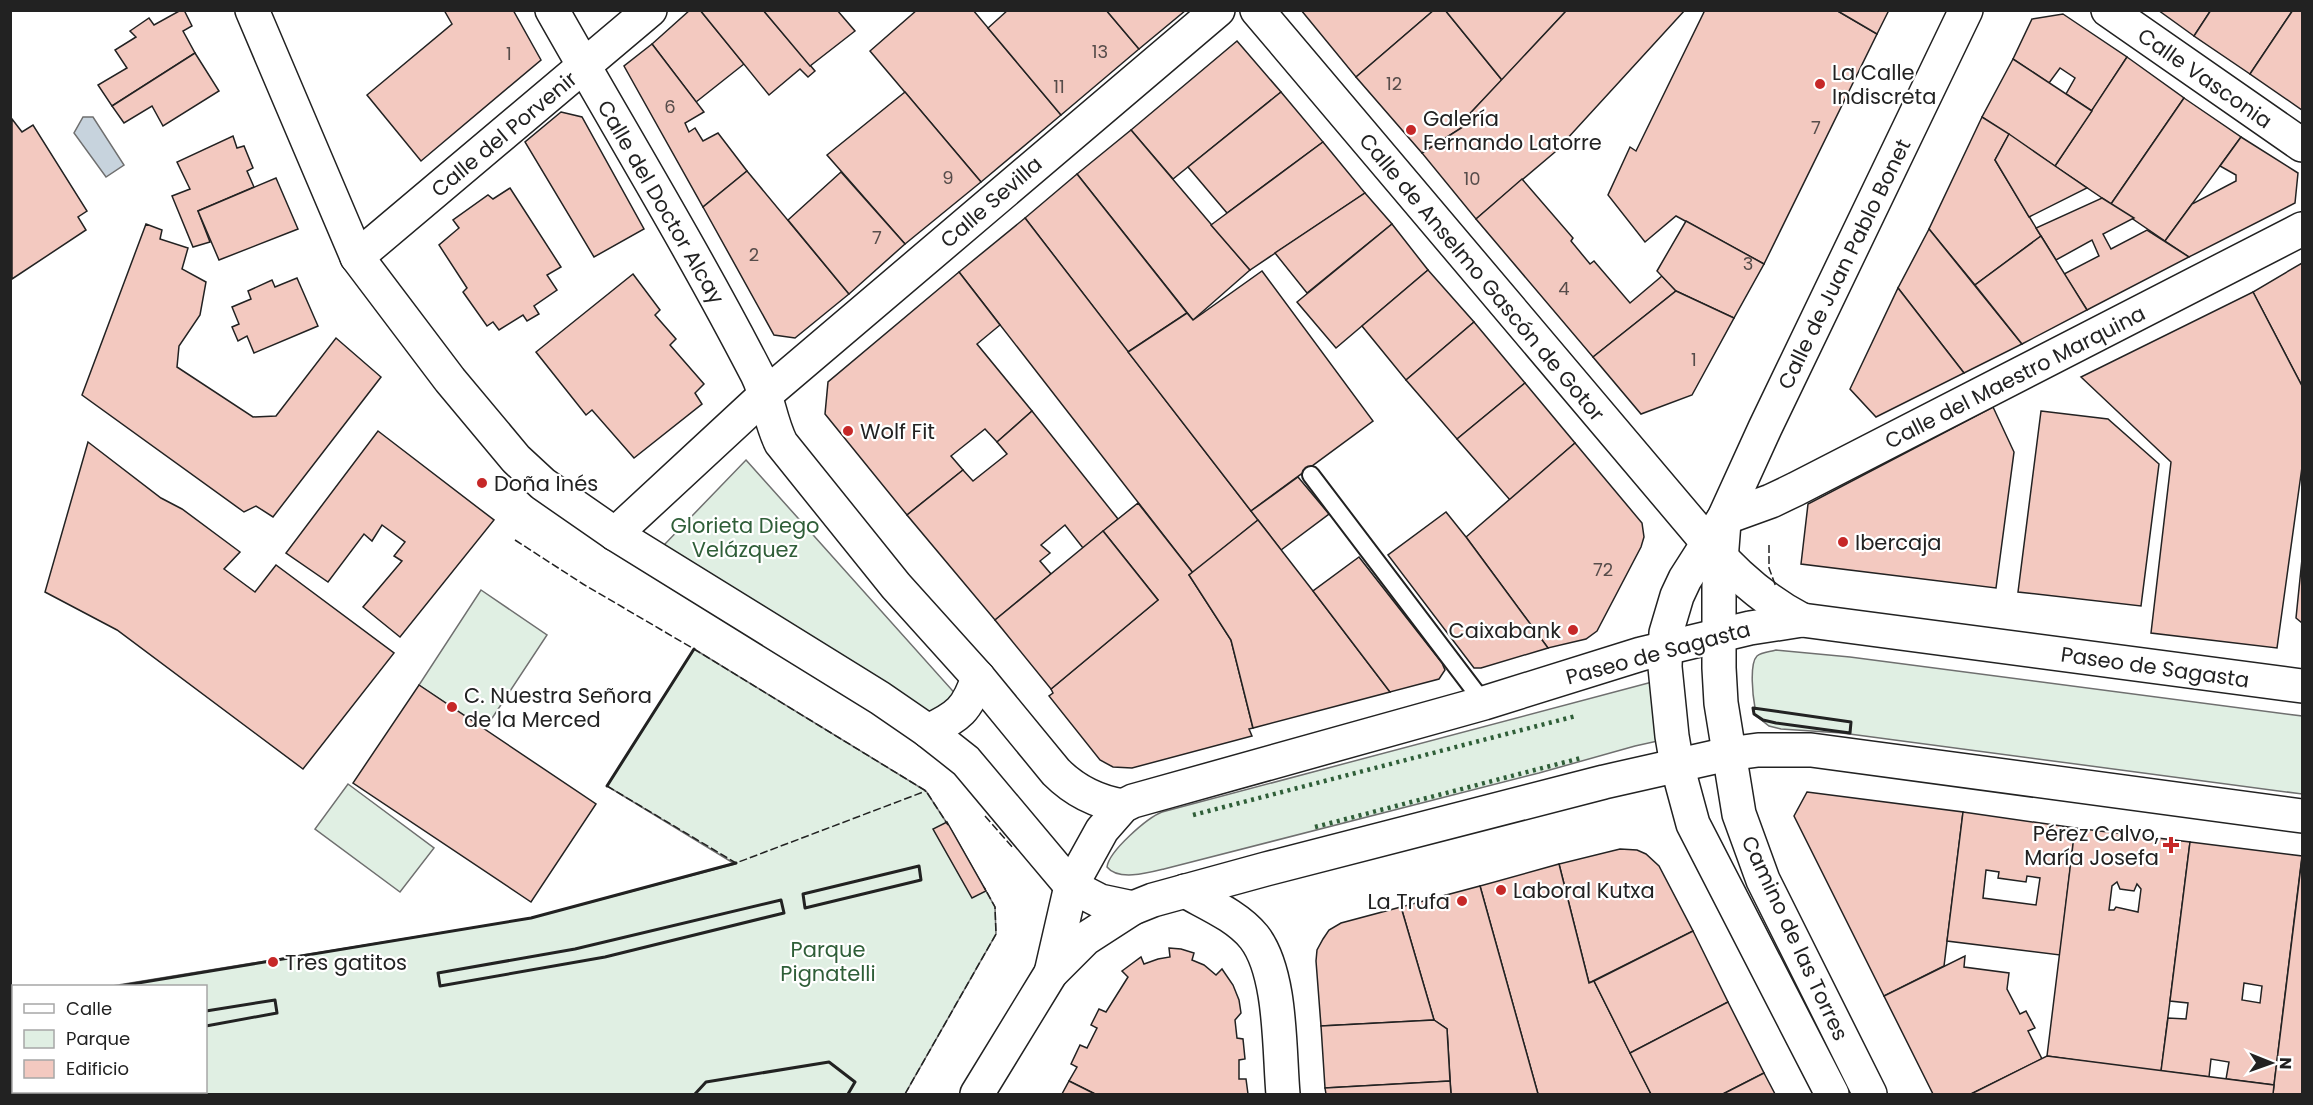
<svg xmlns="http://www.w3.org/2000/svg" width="2313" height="1105" viewBox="0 0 2313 1105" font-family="Poppins,sans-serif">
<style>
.green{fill:#e0efe3;stroke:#6f6f6f;stroke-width:1.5}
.water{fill:#c7d3dd;stroke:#6f6f6f;stroke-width:1.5}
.building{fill:#f3c9c0;stroke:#222;stroke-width:1.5;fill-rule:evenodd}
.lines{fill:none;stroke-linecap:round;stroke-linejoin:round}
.service-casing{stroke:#222;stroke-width:20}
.minor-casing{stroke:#222;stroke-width:36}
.tertiary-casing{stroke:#222;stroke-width:36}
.primary-casing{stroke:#222;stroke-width:36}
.service{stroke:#fff;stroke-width:16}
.minor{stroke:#fff;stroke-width:33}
.tertiary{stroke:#fff;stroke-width:33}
.primary{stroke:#fff;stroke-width:33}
.hedge{stroke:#2f5e38;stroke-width:4.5;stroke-dasharray:3 4.5;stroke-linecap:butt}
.fence{stroke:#222;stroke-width:1.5;stroke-dasharray:8 3;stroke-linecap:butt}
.wall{stroke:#222;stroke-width:3}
.poi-dot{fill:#c62828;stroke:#fff;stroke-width:2}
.labels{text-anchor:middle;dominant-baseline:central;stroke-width:4.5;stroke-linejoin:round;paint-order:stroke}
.number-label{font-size:18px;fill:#564c4a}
.poi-label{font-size:21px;fill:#222;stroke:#fff;text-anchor:start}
.street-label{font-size:21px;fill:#222;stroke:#fff}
.park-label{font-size:21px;fill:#2f5e38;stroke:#fff}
</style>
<rect width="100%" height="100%" fill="#fff"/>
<g class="green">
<polygon points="746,460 960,699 927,720 663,546"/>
<polygon points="481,590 547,635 485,729 419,685"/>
<polygon points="694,649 926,791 952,831 995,907 996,934 905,1094 11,1094 10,1003 13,1003 14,1092 206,1092 206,986 112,986 531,918 735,864 607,786"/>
<path d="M1776 650 1850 657 2302 716V794L1842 733 1781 729 1769 726 1754 714 1753 708H1755C1753 697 1749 664 1757 656 1762 652 1770 652 1776 650Z"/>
<path d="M1671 677 1676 737 1635 746 1539 773 1164 869C1148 873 1118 881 1107 867 1109 851 1147 818 1162 812Z"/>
<polygon points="348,784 434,848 400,892 315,829"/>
</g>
<polygon class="water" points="83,117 93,117 124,165 106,177 74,133"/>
<g class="building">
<polygon points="181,10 184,10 192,26 183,31 195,53 112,106 98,85 127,68 115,50 136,37 130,31 149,18 154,25"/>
<polygon points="444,10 513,10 541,60 421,161 367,95 452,24"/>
<polygon points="690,10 700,10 744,64 696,102 652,44"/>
<polygon points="700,10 763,10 815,71 808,77 800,69 769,95"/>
<polygon points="763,10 837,10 855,31 810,66"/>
<polygon points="917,10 973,10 1061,115 981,182 870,51"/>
<polygon points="1008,10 1106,10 1139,49 1061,115 988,28"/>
<polygon points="1106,10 1186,10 1139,49"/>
<polygon points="1301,10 1434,10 1356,77"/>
<polygon points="1434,10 1445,10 1502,80 1462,122 1466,125 1422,153 1356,77"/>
<polygon points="1445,10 1567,10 1502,80"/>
<polygon points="1567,10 1685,10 1555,152 1476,219 1422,153 1466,125 1462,122"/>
<polygon points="1701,10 1836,10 1877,34 1764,264 1676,216 1645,242 1608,195 1630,147 1636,151 1704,12"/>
<polygon points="1836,10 1889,10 1877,34"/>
<polygon points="2158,10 2211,10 2194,36"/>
<polygon points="2211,10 2293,10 2250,74 2194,36"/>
<polygon points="2293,10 2302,10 2302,110 2250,74"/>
<polygon points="2063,14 2127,57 2092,111 2066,94 2075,78 2060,68 2049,83 2013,59 2032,19"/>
<polygon points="1237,41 1281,92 1173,179 1131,130"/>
<polygon points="652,44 704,112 685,123 689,132 695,128 703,141 718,133 747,171 703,207 624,66"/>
<polygon points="195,53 219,91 163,126 152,106 124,123 112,106"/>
<polygon points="2127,57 2184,98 2111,204 2055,166"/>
<polygon points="2013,59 2092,111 2055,166 1982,117"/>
<polygon points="905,92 981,182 905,244 827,155"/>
<polygon points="1281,92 1323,142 1227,213 1188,167"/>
<polygon points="2184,98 2241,137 2165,241 2111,204"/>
<polygon points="561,112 582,117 644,229 594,257 525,142"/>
<polygon points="1982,117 2009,134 1995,160 2041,236 1975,285 1929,229"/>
<polygon points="12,119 22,132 33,125 87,211 78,217 86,230 12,279"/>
<polygon points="1131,130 1250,270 1193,320 1077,174"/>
<polygon points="2009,134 2055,166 2087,188 2029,217 1995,160"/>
<polygon points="233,136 237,148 244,146 253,168 247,171 254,187 198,211 210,242 193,247 172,196 190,189 177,162"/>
<polygon points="2241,137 2298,173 2295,203 2189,257 2165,241 2192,204 2236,181 2236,175 2220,166"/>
<polygon points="1323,142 1365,193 1250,270 1211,225"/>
<polygon points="747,171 849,294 795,338 774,335 703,207"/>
<polygon points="841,172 905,244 849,294 788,220"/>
<polygon points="1077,174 1187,313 1128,352 1025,218"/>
<polygon points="276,178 298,229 219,260 198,211"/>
<polygon points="1522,179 1573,238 1571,241 1590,264 1594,261 1630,303 1662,276 1676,291 1593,357 1476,219"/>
<polygon points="510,188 561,267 547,275 557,290 534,306 539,314 527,321 523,315 499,330 493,322 487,326 463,292 467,288 439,245 459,228 453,220 488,195 493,199"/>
<polygon points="1365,193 1392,224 1307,293 1275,253"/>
<polygon points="2102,198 2134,218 2103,234 2111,249 2147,230 2189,257 2087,310 2064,274 2099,256 2092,240 2056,260 2036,228"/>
<polygon points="1025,218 1258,520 1193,573 959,272"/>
<polygon points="1686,221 1764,264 1734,318 1676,291 1657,271"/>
<polygon points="146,224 162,230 160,239 188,248 182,269 206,282 200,315 179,346 177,367 253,417 276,416 336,338 381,377 273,517 256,506 244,512 82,395"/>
<polygon points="1392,224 1428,270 1336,348 1297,302"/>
<polygon points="1929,229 2022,344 1964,373 1898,288"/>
<polygon points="2041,236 2087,310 2022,344 1975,285"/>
<polygon points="2302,263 2302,386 2253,292"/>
<polygon points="1428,270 1474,322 1406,380 1362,326"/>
<polygon points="1262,271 1373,421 1251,511 1128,352 1187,313 1193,320"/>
<polygon points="959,272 1000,325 977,344 1032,411 997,442 985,429 951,456 963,470 907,515 825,414 828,382"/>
<polygon points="633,274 660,310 655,315 676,339 670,345 704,384 695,393 702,404 634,458 592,410 586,415 536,352"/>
<polygon points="297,278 318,326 254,353 247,336 238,341 232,327 239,324 232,307 251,299 248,291 272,280 275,287"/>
<polygon points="1898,288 1964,373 1876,417 1850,389"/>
<polygon points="1676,291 1734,318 1692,395 1641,414 1593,357"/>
<polygon points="2253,292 2302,386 2302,467 2277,648 2151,633 2171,462 2081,377"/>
<polygon points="1474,322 1525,383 1457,439 1406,380"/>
<polygon points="1525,383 1575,443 1510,500 1457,439"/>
<polygon points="1993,407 2014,452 1996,588 1801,564 1808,504"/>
<polygon points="1032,411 1118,519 1083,548 1065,525 1041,545 1050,553 1040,561 1051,574 995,620 907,515 963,470 973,481 1007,454 997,442"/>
<polygon points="2041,411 2108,419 2159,464 2141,606 2018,592"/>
<polygon points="378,431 494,520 400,637 363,607 402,561 394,556 405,542 382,525 372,541 364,534 328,582 286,553"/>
<polygon points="88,442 161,498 182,509 240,552 224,569 255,592 276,565 394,653 303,769 117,630 45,592"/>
<polygon points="1575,443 1642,523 1644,537 1641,547 1597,631 1586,639 1548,648 1466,537"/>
<polygon points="1298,477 1329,514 1281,550 1251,511"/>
<polygon points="1138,503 1193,573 1189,575 1231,640 1253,728 1249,729 1252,736 1132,768 1113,767 1100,760 1049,696 1053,693 1051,689 1158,600 1103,531"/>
<polygon points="1446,512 1466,537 1548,648 1481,668 1474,668 1388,555"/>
<polygon points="1258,520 1313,591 1390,692 1253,728 1231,640 1189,575"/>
<polygon points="1103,531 1158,600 1051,689 995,620"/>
<polygon points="1359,557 1442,663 1445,670 1439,679 1390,692 1313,591"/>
<polygon points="2302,559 2302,623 2296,618"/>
<polygon points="419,685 596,804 531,902 353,783"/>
<polygon points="1807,792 1963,812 1944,966 1884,996 1794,816"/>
<path d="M1963 812 2075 828 2060 955 1947 941ZM1986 870 1999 872 1998 878 2026 882 2027 876 2040 878 2036 905 1983 898Z"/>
<polygon points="947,822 986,891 972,898 933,829"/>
<path d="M2075 828 2190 842 2161 1072 2047 1056ZM2117 882 2120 889 2134 891 2137 884 2141 889 2138 912 2116 907 2114 910H2109L2112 886Z"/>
<path d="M2190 842 2302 856 2274 1085 2226 1079 2229 1062 2211 1059 2209 1077 2161 1071 2168 1018 2186 1019 2188 1003 2170 1001ZM2244 983 2262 986 2260 1003 2242 1000Z"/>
<polygon points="1620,849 1637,850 1646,854 1659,866 1693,931 1589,983 1559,864"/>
<polygon points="2302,858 2302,1094 2273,1094 2274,1085"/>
<polygon points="1559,864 1589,983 1594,981 1651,1094 1538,1094 1480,886"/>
<polygon points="1480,886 1538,1094 1451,1094 1447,1029 1434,1020 1401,907"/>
<polygon points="1401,907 1434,1020 1321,1026 1316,961 1317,950 1323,939 1329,930 1341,923"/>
<polygon points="1693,931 1728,1002 1630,1053 1594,981"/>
<polygon points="1169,948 1181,949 1194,953 1192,960 1204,965 1216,975 1222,969 1233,985 1239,1000 1241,1013 1235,1020 1237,1038 1243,1039 1245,1059 1239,1060 1239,1079 1246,1079 1248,1094 1095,1094 1069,1081 1077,1067 1071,1064 1080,1045 1087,1048 1097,1028 1091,1025 1099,1009 1106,1012 1128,977 1122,971 1141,957 1144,964 1158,959 1170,957"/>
<polygon points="1965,956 1964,967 2009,973 2007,989 2020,1014 2026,1011 2035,1028 2028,1031 2042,1059 1971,1094 1933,1094 1884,996"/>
<polygon points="1728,1002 1764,1073 1723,1094 1651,1094 1630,1053"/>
<polygon points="1434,1020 1447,1029 1450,1081 1325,1088 1321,1026"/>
<polygon points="2047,1056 2274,1085 2273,1094 1971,1094"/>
<polygon points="1764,1073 1775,1094 1723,1094"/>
<polygon points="1069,1081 1095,1094 1062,1094"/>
<polygon points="1450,1081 1451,1094 1326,1094 1325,1088"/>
</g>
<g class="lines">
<defs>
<polyline id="service" points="1311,475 1484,703"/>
<g id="minor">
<polyline points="252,10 357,257 450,380 516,459 543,484 615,534 880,698 928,731 966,761 1071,886 1100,901 1133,908"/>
<path d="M552 10C621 132 693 250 757 374 768 396 770 421 781 443L896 586 978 677 1056 772C1074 790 1098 802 1123 806"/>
<polyline points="2108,10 2302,145"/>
<polyline points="357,257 650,10"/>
<polyline points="1724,518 1771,501 1796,489 2302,229"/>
<polyline points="615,534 765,395 1218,10"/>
<path d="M1708 543C1735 574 1765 601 1802 620"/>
<path d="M928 731C958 717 968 709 978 677"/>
<path d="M1185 891C1208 904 1237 916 1254 937 1282 973 1279 1050 1283 1094"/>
</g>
<polyline id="tertiary" points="1257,10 1708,543"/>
<g id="primary">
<polyline points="1724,522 1719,586 1719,668 1721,703 1739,814 1763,880 1870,1094"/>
<polyline points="1051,973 1071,886 1102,830 1123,806 1133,801 1484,703 1641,654 1750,628 1802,620 2302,686"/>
<polyline points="977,1094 1051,973 1085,939 1133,908 1153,900 1266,869 1604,782 1728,754 1758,750 1811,750 2302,816"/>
<polyline points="1832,1094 1693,824 1677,765 1672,736 1665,667 1666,633 1677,596 1685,579 1724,518 1765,428 1966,10"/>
</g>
</defs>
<use href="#service" class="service-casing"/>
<use href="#minor" class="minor-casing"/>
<use href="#tertiary" class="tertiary-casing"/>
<use href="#primary" class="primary-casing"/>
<use href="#service" class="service"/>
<use href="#minor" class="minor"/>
<use href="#tertiary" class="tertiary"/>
<use href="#primary" class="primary"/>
<g class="hedge">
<polyline points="1193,815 1576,716"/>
<polyline points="1315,827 1581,758"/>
</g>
<g class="fence">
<polyline points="515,540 583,584 694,649 926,791 948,825"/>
<polyline points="1769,545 1769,568 1776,587"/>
<polyline points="607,786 736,863 926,791"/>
<polyline points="985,816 1013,848"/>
<polyline points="905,1094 996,934 995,907 984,887"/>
</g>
<g class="wall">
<polygon points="1753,708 1851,722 1850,733 1776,723 1763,720 1754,714"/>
<polyline points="607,786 694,649"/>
<polygon points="919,866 921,880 805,908 803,894"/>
<polygon points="781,900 784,913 605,957 440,986 438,973 575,949"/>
<polyline points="120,986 531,918 736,863"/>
<polyline points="10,1004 14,1004"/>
<polyline points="206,1011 275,1000 277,1013 206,1026"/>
<polyline points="10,1043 14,1043"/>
<polyline points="10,1058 14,1057"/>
<polyline points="695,1094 706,1082 829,1062 855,1082 848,1094"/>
</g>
</g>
<g class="poi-dot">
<circle cx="1820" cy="84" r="6"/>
<circle cx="1411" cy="130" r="6"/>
<circle cx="848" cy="431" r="6"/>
<circle cx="482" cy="483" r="6"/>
<circle cx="1843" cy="542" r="6"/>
<circle cx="1573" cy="630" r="6"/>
<circle cx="452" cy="707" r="6"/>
<path d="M2168 836h6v6h6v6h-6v6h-6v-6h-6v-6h6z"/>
<circle cx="1501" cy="890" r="6"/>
<circle cx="1462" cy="901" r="6"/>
<circle cx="273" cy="962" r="6"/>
</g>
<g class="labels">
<g class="number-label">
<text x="1100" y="51">13</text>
<text x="509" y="53">1</text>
<text x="1394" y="83">12</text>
<text x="1059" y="86">11</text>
<text x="670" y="106">6</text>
<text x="1816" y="127">7</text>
<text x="948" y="177">9</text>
<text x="1472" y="178">10</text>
<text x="877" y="237">7</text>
<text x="754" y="254">2</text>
<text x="1748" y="263">3</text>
<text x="1564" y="288">4</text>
<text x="1694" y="359">1</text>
<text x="1603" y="569">72</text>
</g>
<g class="poi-label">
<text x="1832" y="72">La Calle<tspan x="1832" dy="24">Indiscreta</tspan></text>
<text x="1423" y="118">Galería<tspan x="1423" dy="24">Fernando Latorre</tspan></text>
<text x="860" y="431">Wolf Fit</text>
<text x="494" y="483">Doña Inés</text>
<text x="1855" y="542">Ibercaja</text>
<text x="1561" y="630" text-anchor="end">Caixabank</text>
<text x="464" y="695">C. Nuestra Señora<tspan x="464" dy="24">de la Merced</tspan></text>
<text x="2159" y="833" text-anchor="end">Pérez Calvo,<tspan x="2159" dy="24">María Josefa</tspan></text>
<text x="1513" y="890">Laboral Kutxa</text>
<text x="1450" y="901" text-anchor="end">La Trufa</text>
<text x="285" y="962">Tres gatitos</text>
</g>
<g class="street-label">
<text transform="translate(2205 78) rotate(35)">Calle Vasconia</text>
<text transform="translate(504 134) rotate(-40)">Calle del Porvenir</text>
<text transform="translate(661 202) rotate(60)">Calle del Doctor Alcay</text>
<text transform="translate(991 202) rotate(-41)">Calle Sevilla</text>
<text transform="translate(1844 264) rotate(-64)">Calle de Juan Pablo Bonet</text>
<text transform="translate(1482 277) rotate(50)">Calle de Anselmo Gascón de Gotor</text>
<text transform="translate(2015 377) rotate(-27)">Calle del Maestro Marquina</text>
<text transform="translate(1658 653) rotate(-15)">Paseo de Sagasta</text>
<text transform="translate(2155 667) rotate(8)">Paseo de Sagasta</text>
<text transform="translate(1795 938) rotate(65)">Camino de las Torres</text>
</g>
<g class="park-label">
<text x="745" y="525">Glorieta Diego<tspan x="745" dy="24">Velázquez</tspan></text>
<text x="828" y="949">Parque<tspan x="828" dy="24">Pignatelli</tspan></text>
</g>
</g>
<rect width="2313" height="1105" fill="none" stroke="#222222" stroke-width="24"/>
<rect x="12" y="985" width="195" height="108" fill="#ffffff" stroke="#a7a7a7" stroke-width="1.5"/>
<rect x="24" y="1004" width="30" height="9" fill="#ffffff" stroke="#a7a7a7" stroke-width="1.5"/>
<text x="66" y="1015" font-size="18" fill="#222222">Calle</text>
<rect x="24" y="1030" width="30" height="18" fill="#e0efe3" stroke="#a7a7a7" stroke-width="1.5"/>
<text x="66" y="1045" font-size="18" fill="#222222">Parque</text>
<rect x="24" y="1060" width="30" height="18" fill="#f3c9c0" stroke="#a7a7a7" stroke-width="1.5"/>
<text x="66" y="1075" font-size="18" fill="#222222">Edificio</text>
<g transform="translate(2271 1063) rotate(91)" stroke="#ffffff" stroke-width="4.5" paint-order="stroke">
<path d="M0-4.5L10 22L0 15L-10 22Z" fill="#222222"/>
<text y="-9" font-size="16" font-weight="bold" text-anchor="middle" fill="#222222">N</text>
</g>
</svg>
